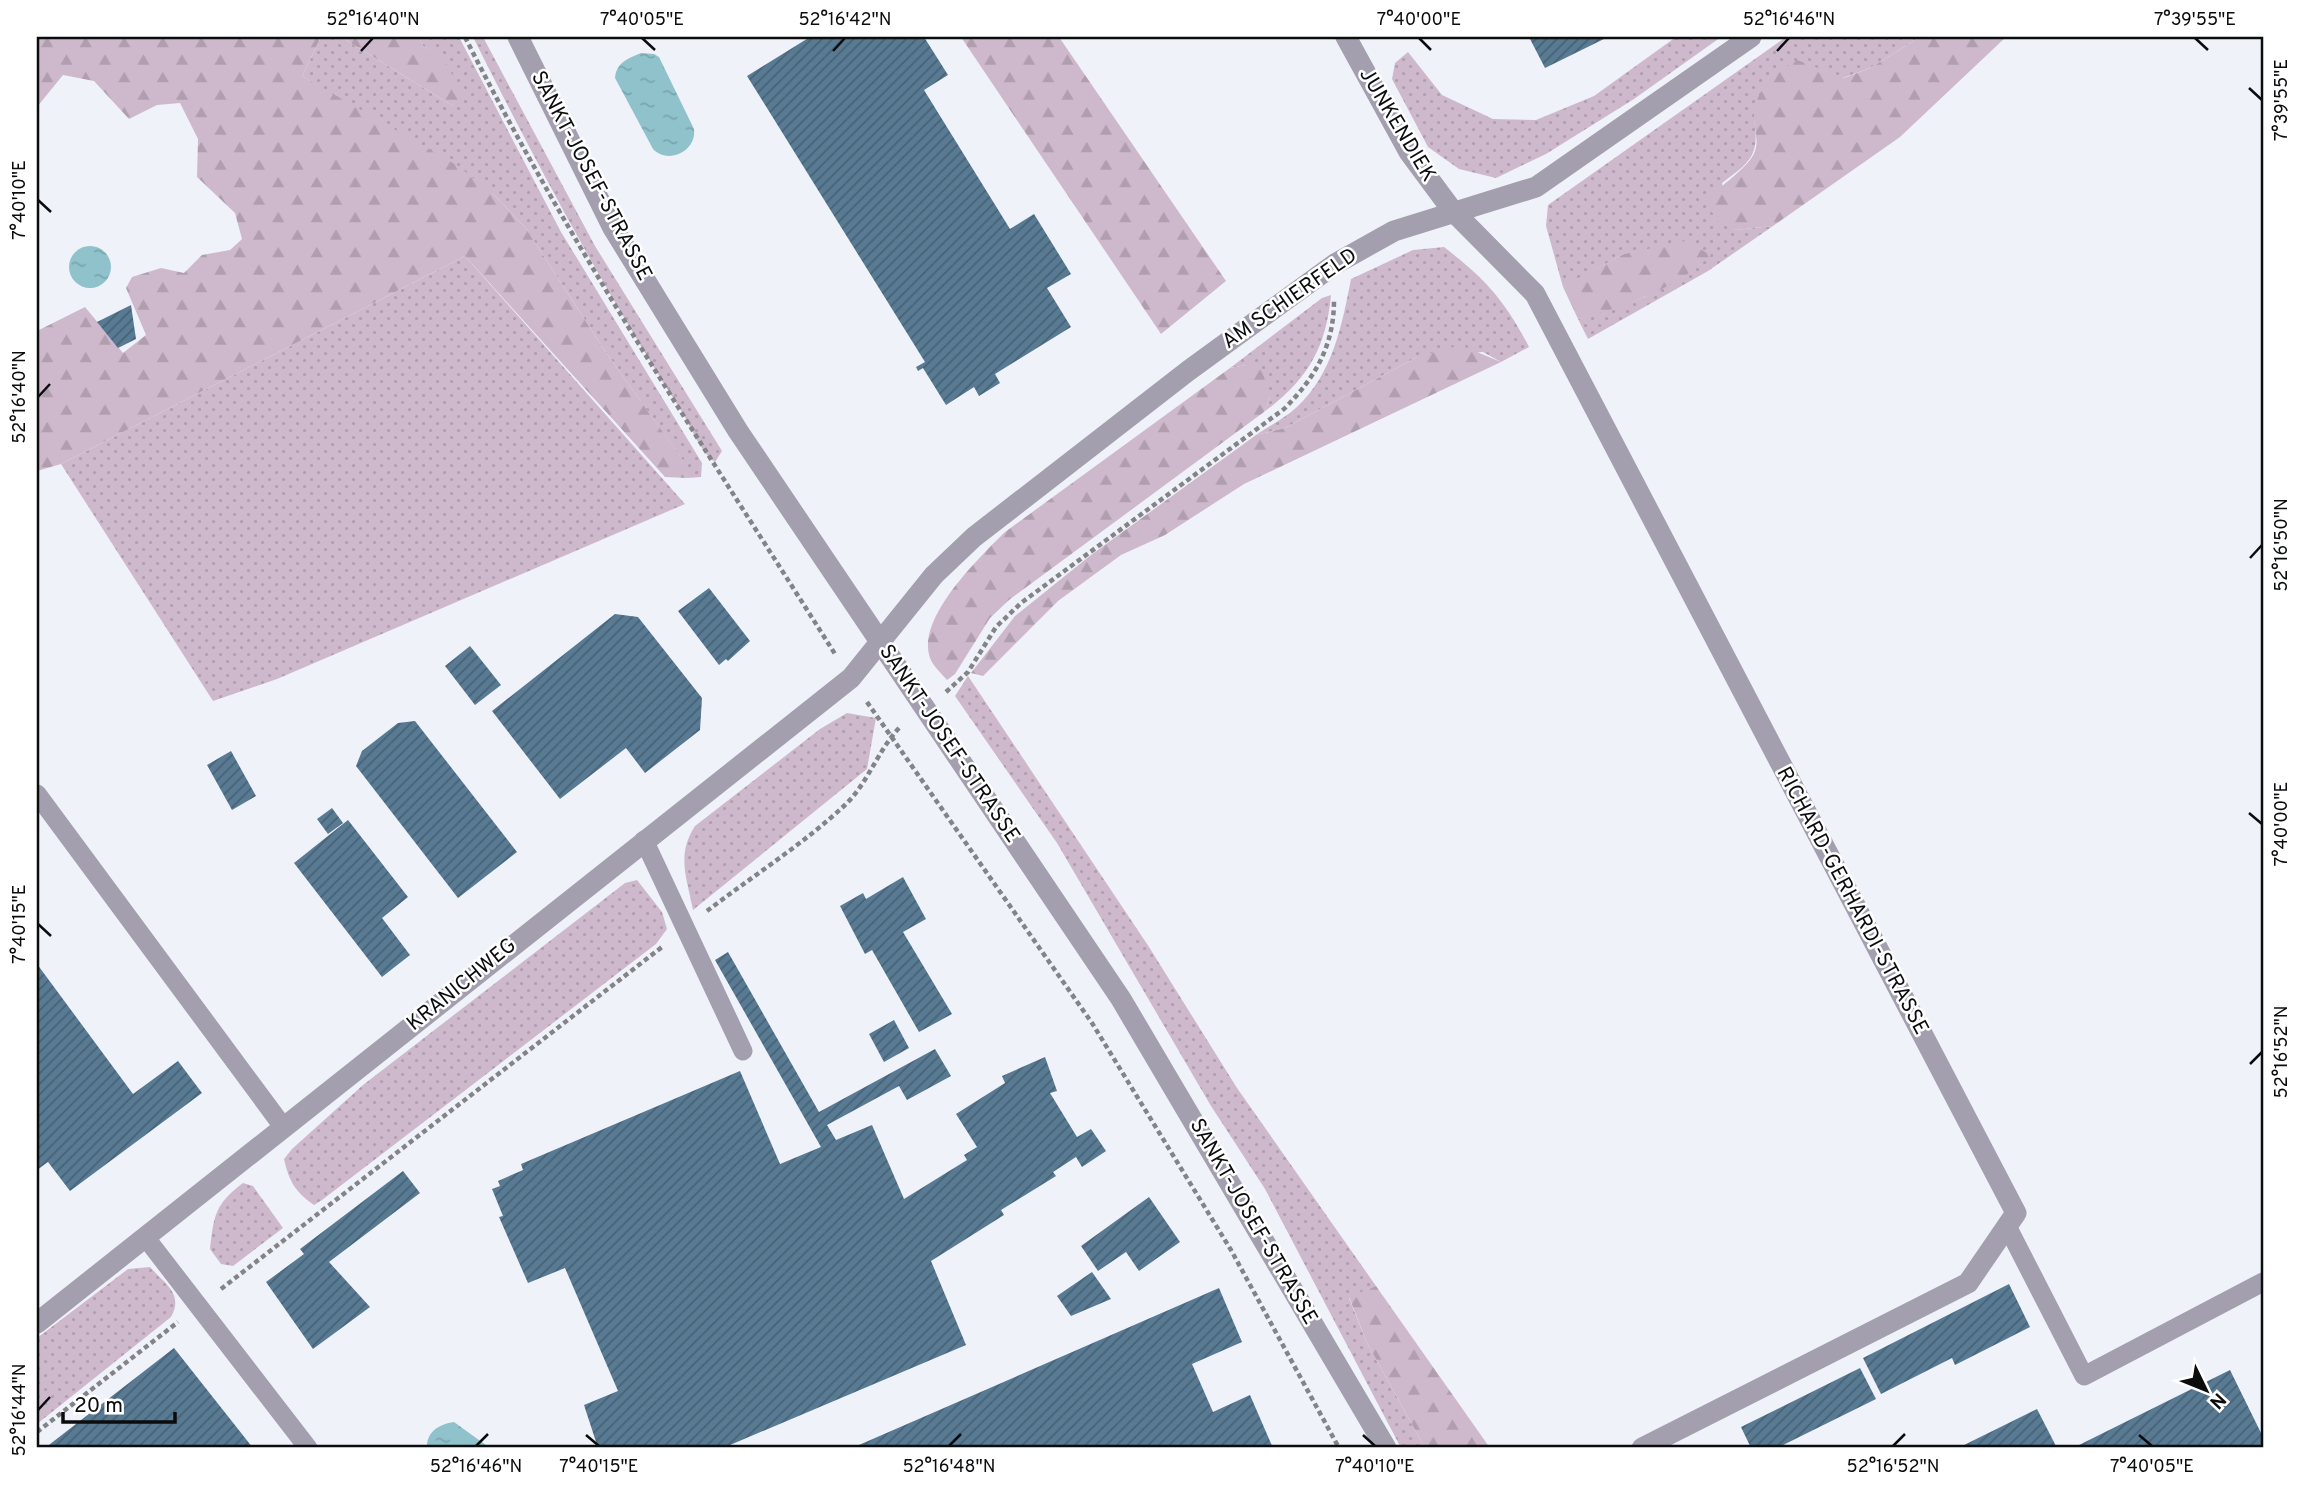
<svg xmlns="http://www.w3.org/2000/svg" width="2300" height="1485" viewBox="0 0 2300 1485" font-family="Overpass,sans-serif">
<style>
.grass{fill:url(#grass-dots)}
.forest{fill:url(#forest-firs)}
.water{fill:url(#water-ripples)}
.building{fill:url(#building-hatch)}
.lines{fill:none;stroke-linecap:round;stroke-linejoin:round}
.path{stroke:#828488;stroke-width:4.5;stroke-dasharray:5 3.5;stroke-linecap:butt}
.service{stroke:#a49faf;stroke-width:19}
.minor{stroke:#a49faf;stroke-width:21}
.tertiary{stroke:#a49faf;stroke-width:21}
.ticks{fill:none;stroke:#0b0c0e;stroke-width:2.5}
.labels{text-anchor:middle;dominant-baseline:central;stroke-width:5;stroke-linejoin:round;paint-order:stroke}
.street-label{font-size:21px;fill:#0b0c0e;stroke:#fff}
.neatline{fill:none;stroke:#0b0c0e;stroke-width:2.5}
.ticks-label{font-size:18px;text-anchor:middle;fill:#0b0c0e}
</style>
<defs>
<pattern id="grass-dots" width="8" height="8" patternUnits="userSpaceOnUse" patternTransform="scale(1.75)"><rect width="8" height="8" fill="#ceb9cc"/><path d="M2 2h.1M6 6h.1" fill="none" stroke="#b09eae" stroke-width="1.8" stroke-linecap="round"/></pattern>
<pattern id="forest-firs" width="22" height="20" patternUnits="userSpaceOnUse" patternTransform="scale(1.75)"><rect width="22" height="20" fill="#ceb9cc"/><path d="M5 1l3.5 6h-7zM16 11l3.5 6h-7z" fill="#b09eae"/></pattern>
<pattern id="water-ripples" width="26" height="14" patternUnits="userSpaceOnUse" patternTransform="scale(1.75)"><rect width="26" height="14" fill="#8fc2cb"/><path d="M2 4q2-2 4 0t4 0M15 11q2-2 4 0t4 0" fill="none" stroke="#7aa6ad"/></pattern>
<pattern id="building-hatch" width="6" height="6" patternUnits="userSpaceOnUse" patternTransform="scale(1.75)"><rect width="6" height="6" fill="#587a93"/><path d="M-1 1l2-2M0 6l6-6M5 7l2-2" fill="none" stroke="#476276"/></pattern>
</defs>
<rect width="100%" height="100%" fill="#f0f2f9"/>
<g class="grass">
<polygon points="321,37 341,37 453,106 442,57 423,46 419,37 459,37 561,232 702,463 701,477 687,478 684,462 605,351 525,227 493,194 302,76"/>
<path d="M473 37H483L595 246 722 451 715 462C700 452 690 424 680 409 604 290 536 163 473 37Z"/>
<polygon points="1676,37 1721,37 1634,99 1546,154 1496,178 1459,169 1428,147 1392,79 1395,63 1408,52 1442,95 1493,119 1536,120 1594,96"/>
<path d="M1786 37H1920L1870 68 1843 78 1822 70 1754 120C1760 156 1750 162 1722 183L1734 230 1773 226 1708 271 1588 339 1578 319 1643 298 1701 264 1650 250 1624 254 1563 287 1546 226 1548 205Z"/>
<path d="M1444 247C1486 280 1504 299 1529 347L1501 362 1483 352 1417 357 1285 428 1256 435C1269 426 1285 418 1297 407 1333 373 1342 325 1351 279L1413 250Z"/>
<polygon points="465,256 685,504 277,679 213,701 61,464"/>
<path d="M1331 295C1326 349 1307 380 1264 412L1270 398 1246 365 1230 368 1322 298Z"/>
<polygon points="968,676 1149,947 1237,1088 1376,1286 1349,1298 1367,1343 1425,1448 1401,1448 1265,1189 1211,1106 1057,843 955,696"/>
<path d="M847 713 876 718 867 769 693 910C687 878 676 855 695 826L820 729Z"/>
<path d="M637 880 662 912 667 929 656 944 322 1200 314 1205C295 1192 289 1181 284 1159L292 1149 363 1085 625 883Z"/>
<path d="M243 1183 253 1186 283 1228 233 1266 221 1264 210 1249C214 1215 215 1204 243 1183Z"/>
<path d="M150 1267C165 1284 184 1294 171 1317L37 1424V1338L128 1269Z"/>
</g>
<g class="forest">
<polygon points="37,37 321,37 302,76 458,166 493,194 525,227 605,351 685,463 687,478 665,477 465,256 61,464 37,471 37,331 85,307 123,353 146,335 126,288 132,277 161,268 184,273 202,255 230,250 242,239 235,213 197,177 198,139 180,103 157,105 129,119 94,81 63,75 37,107"/>
<polygon points="341,37 419,37 423,46 442,56 465,98 453,106"/>
<polygon points="961,37 1059,37 1226,281 1161,334"/>
<path d="M1920 37H2006L1900 137 1773 226 1735 230 1717 221 1706 201C1719 186 1749 168 1755 151 1759 139 1754 130 1754 118 1755 88 1773 75 1797 60L1844 78 1870 68Z"/>
<path d="M1685 241 1711 255C1676 289 1624 307 1578 319L1563 287 1569 283 1624 254Z"/>
<polygon points="1460,345 1501,362 1244,484 1165,535 1121,555 1058,601 983,676 971,673 1015,616 1091,555 1256,435 1285,428 1417,357"/>
<path d="M1246 365 1261 366 1270 398 1264 412 1009 600 990 618 955 674 947 680C942 674 933 666 930 658 916 618 979 558 1005 532L1230 368Z"/>
<polygon points="1376,1286 1490,1448 1425,1448 1367,1343 1349,1297"/>
</g>
<g class="water">
<path d="M641 53 654 54 659 57 694 129C697 151 668 165 653 149L615 78C616 63 628 58 641 53Z"/>
<circle cx="90" cy="267" r="21"/>
<path d="M454 1422 490 1448H427C426 1432 439 1424 454 1422Z"/>
</g>
<g class="building">
<polygon points="810,37 924,37 948,75 924,90 1010,229 1034,214 1071,274 1047,288 1071,327 995,374 1000,383 979,396 974,387 946,405 923,368 918,371 916,367 925,362 747,76"/>
<polygon points="1529,37 1608,37 1545,68"/>
<polygon points="131,305 136,339 118,348 97,322"/>
<polygon points="709,588 750,641 728,661 726,659 719,665 678,611"/>
<polygon points="615,614 638,617 702,698 700,730 645,773 626,748 560,799 492,711"/>
<polygon points="470,646 501,685 475,705 445,666"/>
<polygon points="415,721 517,852 458,898 356,766 362,751 398,723"/>
<polygon points="231,751 256,796 232,810 207,765"/>
<polygon points="332,808 343,823 328,834 317,819"/>
<polygon points="348,820 408,897 382,918 410,955 382,977 294,863"/>
<polygon points="903,877 926,919 903,932 952,1014 919,1032 872,950 865,954 840,906 863,893 866,899"/>
<polygon points="728,952 819,1112 935,1049 951,1076 907,1100 899,1086 827,1125 836,1140 872,1125 904,1199 967,1160 964,1155 977,1147 956,1114 1005,1083 1002,1076 1045,1057 1057,1091 1050,1093 1077,1137 1091,1129 1106,1151 1082,1167 1076,1157 1053,1172 1056,1176 1001,1210 1004,1215 931,1261 966,1345 723,1448 598,1448 584,1405 618,1391 565,1268 528,1283 499,1217 503,1216 492,1189 500,1186 498,1181 523,1170 521,1164 740,1071 780,1164 821,1147 715,960"/>
<polygon points="37,964 133,1094 178,1061 202,1093 70,1191 48,1162 37,1170"/>
<polygon points="894,1020 909,1048 884,1062 869,1034"/>
<polygon points="403,1171 420,1193 329,1262 370,1307 313,1349 266,1282 304,1254 300,1249"/>
<polygon points="1149,1197 1180,1242 1139,1271 1126,1252 1098,1271 1081,1246"/>
<polygon points="1092,1272 1111,1299 1071,1316 1057,1296"/>
<polygon points="2009,1284 2030,1327 1955,1365 1952,1358 1881,1394 1863,1358"/>
<polygon points="1219,1288 1242,1342 1192,1364 1213,1412 1250,1395 1273,1448 852,1448"/>
<polygon points="174,1348 253,1448 45,1448"/>
<polygon points="1860,1368 1876,1399 1777,1448 1751,1448 1741,1427"/>
<polygon points="2230,1370 2263,1437 2263,1448 2073,1448"/>
<polygon points="2037,1409 2057,1448 1958,1448"/>
</g>
<g class="lines">
<g class="path">
<path d="M465 37C573 252 707 451 835 654"/>
<path d="M946 692 968 672 996 627 1021 603 1284 409C1316 377 1334 345 1334 300"/>
<polyline points="867,702 1092,1023 1231,1250 1339,1448"/>
<path d="M707 911C750 878 806 842 845 805 869 782 878 749 901 726"/>
<polyline points="221,1289 662,947"/>
<polyline points="37,1432 178,1322"/>
</g>
<g class="service">
<polyline points="37,794 284,1128"/>
<polyline points="644,840 743,1051"/>
<polyline points="2007,1226 2084,1376 2263,1282"/>
<polyline points="146,1238 308,1448"/>
</g>
<g class="minor">
<polyline points="1346,37 1409,152 1452,210 1535,294 2016,1213 1968,1283 1642,1448"/>
<polyline points="37,1323 851,678 934,575 974,537 1188,371 1335,264 1394,231 1536,187 1751,37"/>
</g>
<polyline class="tertiary" points="518,37 613,228 738,431 1121,999 1386,1448"/>
</g>
<path class="ticks" d="M642 38 655 50M1419 38 1431 50M2195 38 2208 50M361 51 373 38M833 51 845 38M1777 51 1789 38M2249 88 2262 100M38 200 51 212M38 397 50 384M2250 558 2262 545M2249 813 2262 824M38 924 51 936M2250 1064 2262 1052M38 1410 50 1397M586 1435 599 1446M1363 1435 1375 1446M2139 1435 2152 1446M476 1446 488 1434M949 1446 961 1434M1893 1446 1905 1434"/>
<g class="labels">
<g class="street-label">
<text transform="translate(1397 125) rotate(59)">JUNKENDIEK</text>
<text transform="translate(591 176) rotate(62)">SANKT-JOSEF-STRASSE</text>
<text transform="translate(1290 299) rotate(-35)">AM SCHIERFELD</text>
<text transform="translate(949 744) rotate(56)">SANKT-JOSEF-STRASSE</text>
<text transform="translate(1852 901) rotate(62)">RICHARD-GERHARDI-STRASSE</text>
<text transform="translate(462 985) rotate(-39)">KRANICHWEG</text>
<text transform="translate(1253 1222) rotate(60)">SANKT-JOSEF-STRASSE</text>
</g>
</g>
<rect width="2300" height="1485" fill="none" stroke="#ffffff" stroke-width="77"/>
<g transform="translate(2206 1390) rotate(133)" stroke="#ffffff" stroke-width="5" paint-order="stroke">
<path d="M0-5L12 26L0 18L-12 26Z" fill="#0b0c0e"/>
<text y="-10" font-size="19" font-weight="bold" text-anchor="middle" fill="#0b0c0e">N</text>
</g>
<path d="M63 1412v10h112v-10" fill="none" stroke="#0b0c0e" stroke-width="3.5"/>
<text x="74" y="1412" font-size="21" fill="#0b0c0e" stroke="#ffffff" stroke-width="5" paint-order="stroke">20 m</text>
<rect x="38" y="38" width="2224" height="1408" class="neatline"/>
<g class="ticks-label">
<text x="373" y="25">52°16'40"N</text>
<text x="642" y="25">7°40'05"E</text>
<text x="845" y="25">52°16'42"N</text>
<text x="1419" y="25">7°40'00"E</text>
<text x="1789" y="25">52°16'46"N</text>
<text x="2195" y="25">7°39'55"E</text>
<text transform="translate(2281 100) rotate(-90)" y="6">7°39'55"E</text>
<text transform="translate(19 200) rotate(-90)" y="6">7°40'10"E</text>
<text transform="translate(19 397) rotate(-90)" y="6">52°16'40"N</text>
<text transform="translate(2281 545) rotate(-90)" y="6">52°16'50"N</text>
<text transform="translate(2281 824) rotate(-90)" y="6">7°40'00"E</text>
<text transform="translate(19 924) rotate(-90)" y="6">7°40'15"E</text>
<text transform="translate(2281 1052) rotate(-90)" y="6">52°16'52"N</text>
<text transform="translate(19 1410) rotate(-90)" y="6">52°16'44"N</text>
<text x="476" y="1472">52°16'46"N</text>
<text x="599" y="1472">7°40'15"E</text>
<text x="949" y="1472">52°16'48"N</text>
<text x="1375" y="1472">7°40'10"E</text>
<text x="1893" y="1472">52°16'52"N</text>
<text x="2152" y="1472">7°40'05"E</text>
</g>
</svg>
